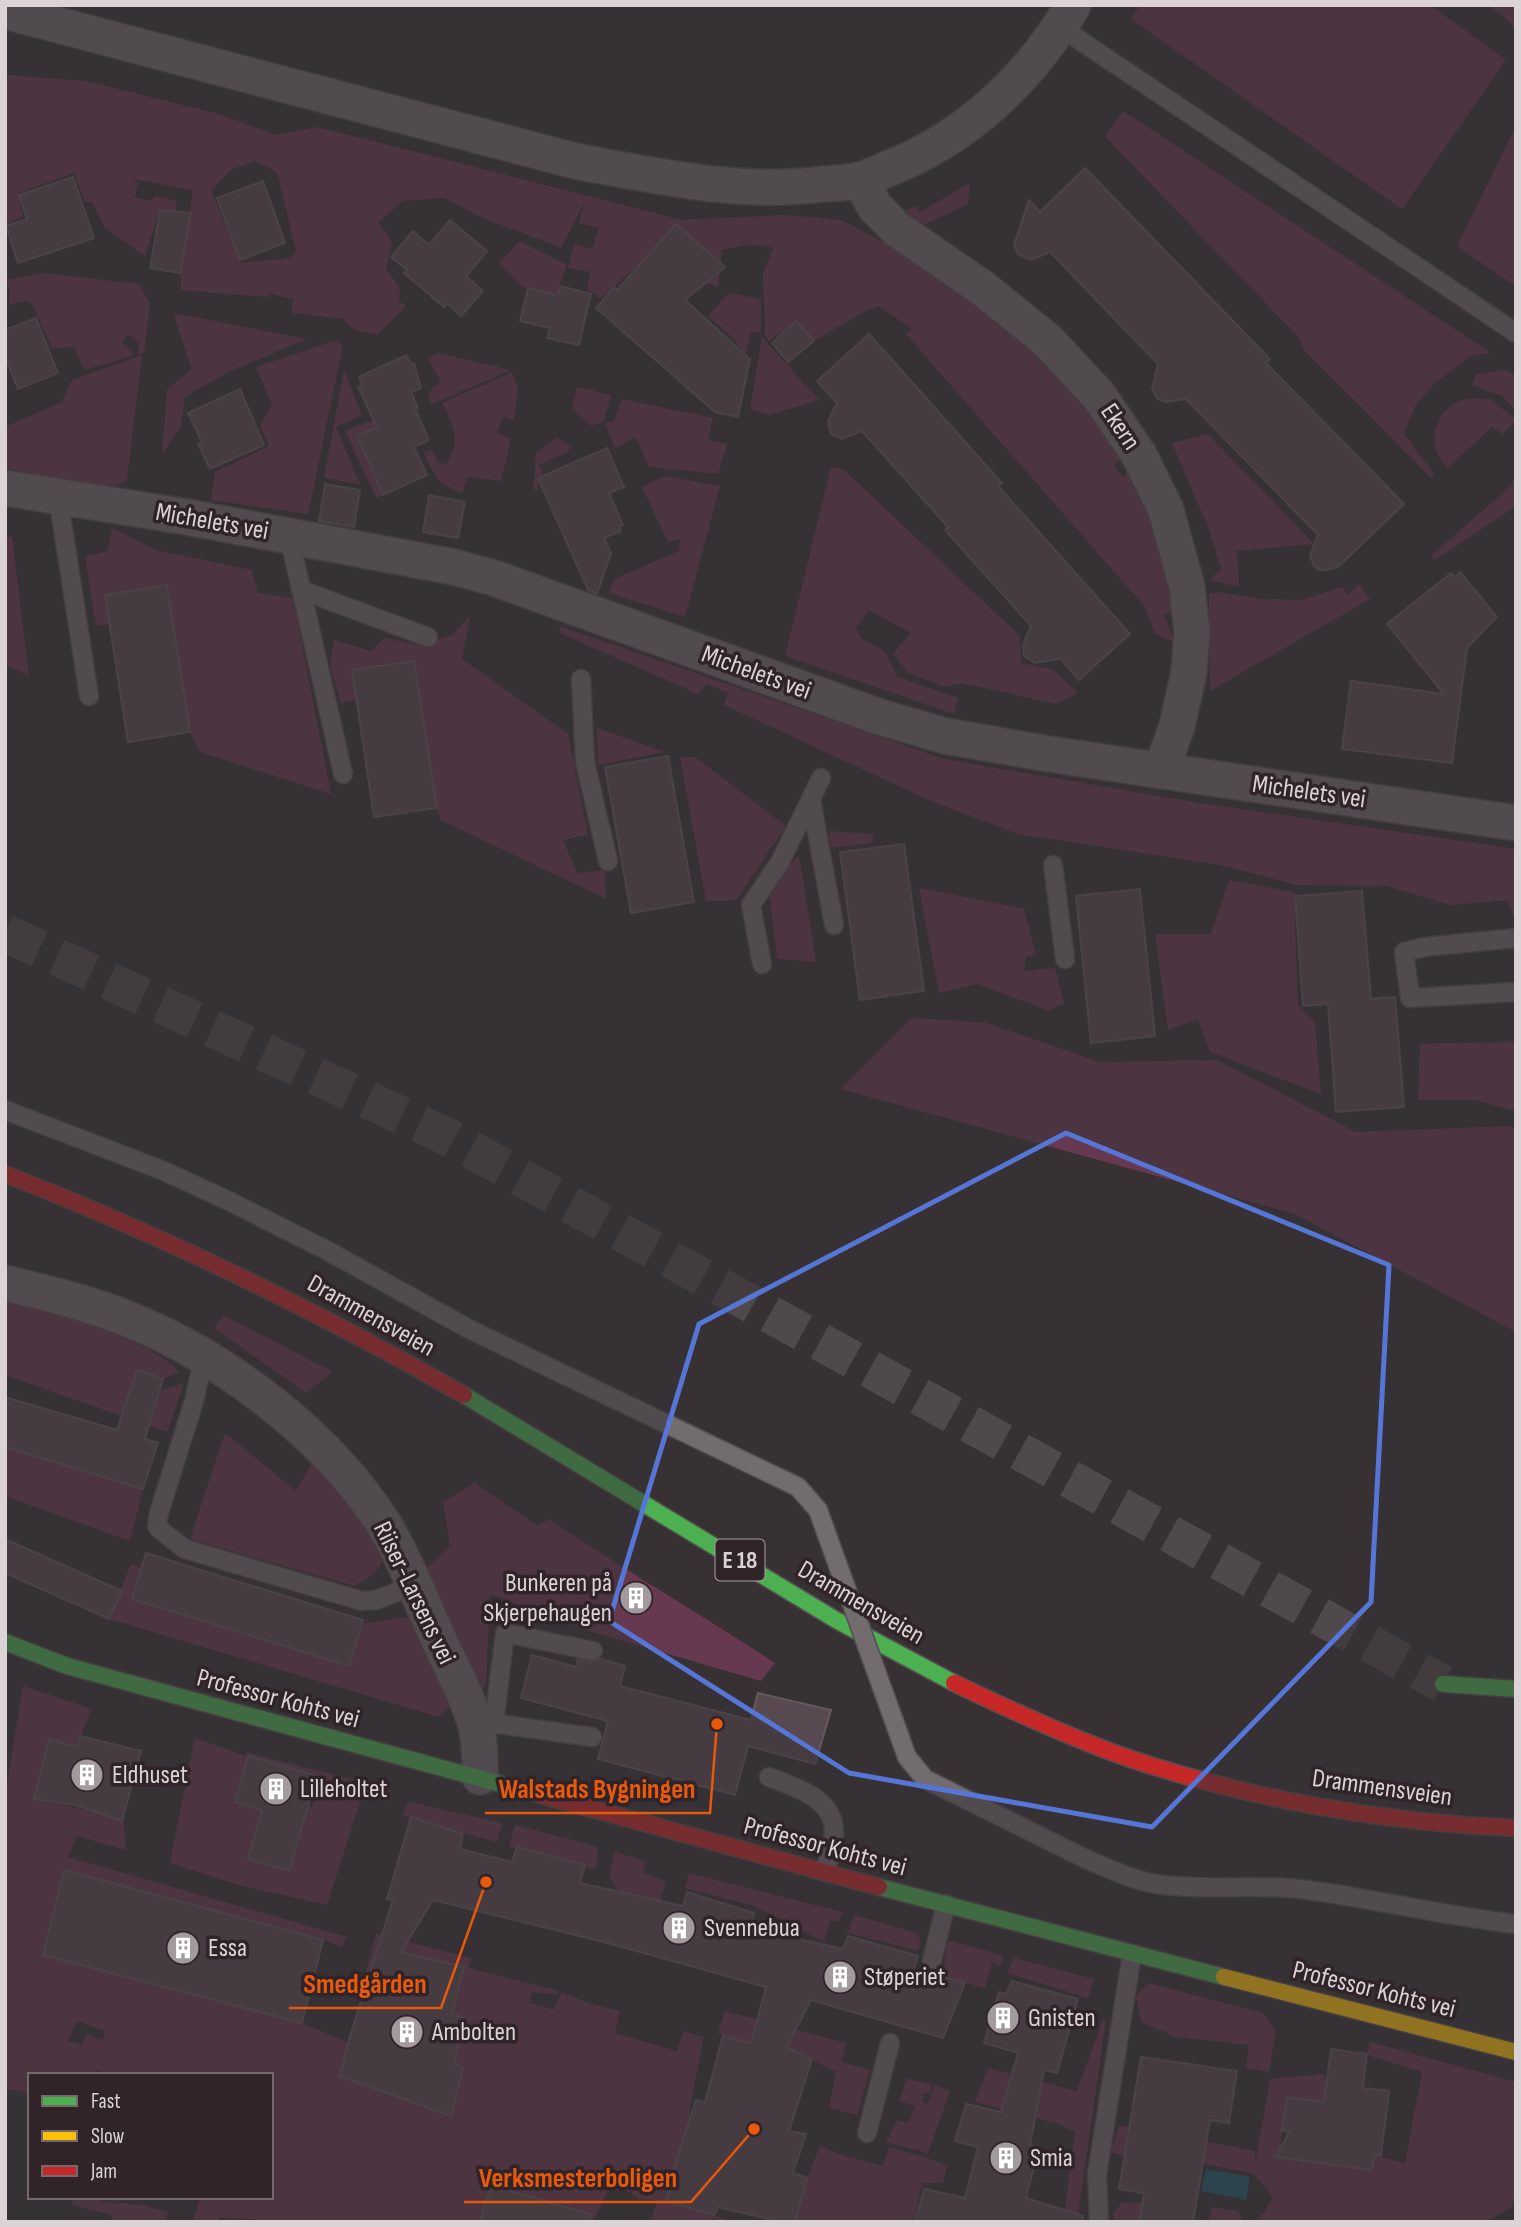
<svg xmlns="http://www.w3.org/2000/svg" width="1521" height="2227" viewBox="0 0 1521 2227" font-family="'Sofia Sans Condensed',sans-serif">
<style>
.green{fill:#673950;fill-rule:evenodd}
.water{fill:#205b6e}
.building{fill:#584850;stroke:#605a5d;stroke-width:2}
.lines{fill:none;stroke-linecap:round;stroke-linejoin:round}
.highway-tunnel{stroke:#50494c;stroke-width:38;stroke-dasharray:38 19;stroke-linecap:butt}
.lane-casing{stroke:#544e50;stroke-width:21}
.street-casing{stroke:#544e50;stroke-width:38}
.fast-casing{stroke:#544e50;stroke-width:19}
.slow-casing{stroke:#544e50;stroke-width:19}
.jam-casing{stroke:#544e50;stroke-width:19}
.lane{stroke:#726c6f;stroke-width:18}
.street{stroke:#726c6f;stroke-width:35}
.fast{stroke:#4caf50;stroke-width:16}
.slow{stroke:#ffc107;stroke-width:16}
.jam{stroke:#c62828;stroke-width:16}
.lane-bridge-casing{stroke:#544e50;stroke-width:21;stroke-linecap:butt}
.lane-bridge{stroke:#726c6f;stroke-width:18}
.marked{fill:none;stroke:#5676d7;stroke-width:5;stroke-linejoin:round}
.labels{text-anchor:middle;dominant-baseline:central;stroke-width:7;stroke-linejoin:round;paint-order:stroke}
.shield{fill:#302429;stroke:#a89ea2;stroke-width:2}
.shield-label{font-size:24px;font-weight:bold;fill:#dbd3d6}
.street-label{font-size:26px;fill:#dbd3d6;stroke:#302429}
.poi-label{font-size:26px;fill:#dbd3d6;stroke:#302429;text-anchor:start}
.leader{fill:none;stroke:#e8590c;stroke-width:2.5}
.callout-dot{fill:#e8590c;stroke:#302429;stroke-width:2.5}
.callout-label{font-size:28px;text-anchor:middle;font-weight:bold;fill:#e8590c;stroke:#302429;stroke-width:7;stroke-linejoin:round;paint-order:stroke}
</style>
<rect width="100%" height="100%" fill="#373134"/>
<g class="green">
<polygon points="1140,5 1430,5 1506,60 1402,209 1131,19"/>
<polygon points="1489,5 1516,5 1516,37 1511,23"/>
<path d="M5 75 86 81 219 114 276 135 318 127 682 220 787 215 842 220 911 257 1025 342 1083 400 1129 469 1121 460 1113 464 1123 477 1134 469 1161 535 1176 609 1164 615 1175 642 1155 634 1145 607 906 334 912 329 879 306 864 312 814 341 796 322 769 341 765 335 763 274 773 248C756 242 739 246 722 250L718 287 703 281 681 294 640 263 601 298 587 289 590 272 568 268 574 244 592 249 599 228 579 223 585 201 561 248 478 216 444 198 403 201 378 222 392 241 386 269 400 288 399 301 406 306 377 335 353 329 344 319 292 313 293 299 271 294 268 297 181 290 180 273 193 190 133 179 138 183 135 197 151 201 156 196 177 201 174 215 159 212 145 256 105 228 92 202H85L74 173 18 193 23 217 5 224ZM255 161 277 172 296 251 290 258 241 263 211 190 232 169Z"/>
<polygon points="1123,111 1491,353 1471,356 1436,382 1415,406 1404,434 1434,474 1432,479 1302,348 1300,339 1105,136"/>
<polygon points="1516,126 1516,287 1457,246"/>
<polygon points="970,183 968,204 917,228 905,210 916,206 920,212"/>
<polygon points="520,241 567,265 557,293 522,287 499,263"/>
<polygon points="44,273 139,284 150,304 144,352 137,354 139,343 128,334 121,342 132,351 132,356 84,370 74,347 52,348 33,305 28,301 9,305 10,290 6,280"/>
<polygon points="729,293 761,299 761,332 751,331 745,355 733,338 708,316"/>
<polygon points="173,313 307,339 228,372 185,397 181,426 162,455 167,389 190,371 191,367"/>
<polygon points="762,337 819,400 769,415 750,409"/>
<polygon points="334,341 343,345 308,514 211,500 215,472 269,446 260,426 272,405 256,367"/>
<polygon points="437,353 511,370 432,404 428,398 432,388 441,382 428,359"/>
<polygon points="142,355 127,480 112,489 5,468 5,427 62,402 72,380"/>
<polygon points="344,370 362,415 336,427 360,484 324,478"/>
<polygon points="1505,370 1516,375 1516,410 1501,395 1472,386 1476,374"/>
<path d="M512 372 518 389 514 420 504 417 497 432 511 439 501 481 468 477 462 493C437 484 434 476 424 453L431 450 439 463 446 464C462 443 453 424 442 403Z"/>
<polygon points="577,387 611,395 604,421 591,426 572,408"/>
<path d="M1472 398 1490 399 1516 420 1503 434 1492 427 1447 469C1443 463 1438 456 1436 450 1429 423 1447 401 1472 398Z"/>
<polygon points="622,399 713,418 708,440 727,444 718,474 649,467 636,437 615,448 605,423 614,421"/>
<polygon points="375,419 381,425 357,436 383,495 376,498 345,431"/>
<polygon points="1208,434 1314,544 1237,551 1239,587 1209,580 1221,569 1209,529 1172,443"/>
<polygon points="557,437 571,447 567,452 539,465 543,474 537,477 538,489 533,491 536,453"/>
<polygon points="831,467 843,469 1020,636 1021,663 1052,669 1078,693 1056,704 963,683 945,687 907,672 893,653 911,633 869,610 856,627 860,637 884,651 898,677 958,698 954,714 785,656"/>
<polygon points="665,476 720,486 685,617 609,593 614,579 679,551 680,539 668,542 642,487"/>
<polygon points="1516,477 1516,506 1435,560 1431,556 1513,484 1512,481"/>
<polygon points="112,528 156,550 252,570 258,593 293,598 331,794 200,752 190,732 167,586 105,595 109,624 96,626 85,556 108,551"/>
<polygon points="12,536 29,676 5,664 5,538"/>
<polygon points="1359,584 1370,599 1210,691 1209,594 1217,592 1260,599 1301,600 1343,587 1348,595"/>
<polygon points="470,615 462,659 568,734 588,835 563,840 577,873 605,870 606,899 441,820 437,808 414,661 352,670 356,700 341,703 330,667 334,640 371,651 384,638 419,645 453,635"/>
<polygon points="559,626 944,759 1194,802 1516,849 1516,922 1507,900 1451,905 1386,886 1296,885 1221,865 1018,834 931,801 724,705 728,693 707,684 698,694 560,633"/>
<polygon points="597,728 665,752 598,765"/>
<polygon points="680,757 695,757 786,826 736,900 706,901"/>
<polygon points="829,831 873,834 872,843 831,848"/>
<polygon points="799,855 816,962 777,959 769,888"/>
<polygon points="1229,880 1294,892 1298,1005 1315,1022 1321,1094 1210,1052 1198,1019 1168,1030 1155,934 1211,934"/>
<polygon points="919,888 1024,909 1036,955 1026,956 1024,971 1055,968 1064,1003 1049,1011 978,984 939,993"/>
<polygon points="912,1018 987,1023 1099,1062 1217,1060 1356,1132 1509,1126 1516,1129 1516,1332 1295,1214 841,1089"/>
<polygon points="1516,1042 1516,1111 1474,1100 1418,1100 1420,1044"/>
<path d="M5 1296 18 1298C54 1312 160 1345 179 1372L163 1379 138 1370 157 1398 162 1390 184 1383 167 1432 5 1375Z"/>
<polygon points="223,1315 333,1372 306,1393 214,1328"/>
<path d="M225 1433 296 1491 312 1463 354 1508 383 1556C381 1571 367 1580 354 1586L190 1539Z"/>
<polygon points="5,1446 143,1489 130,1541 5,1496"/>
<path d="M475 1483 538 1526 549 1519C623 1569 700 1614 775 1663L761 1681 589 1631 490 1594 486 1686 478 1691 425 1570 450 1545 443 1502Z"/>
<polygon points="131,1564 141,1568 132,1599 349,1666 362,1624 413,1616 449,1707 439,1717 109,1619"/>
<path d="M23 1686 92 1709 76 1747 49 1739 34 1799 123 1818 126 1850 77 1836 68 1857 347 1937 342 1947 323 1940 64 1870 43 1955 302 2023 349 2043 451 2116 463 2068 454 2064 464 2018 452 2014 463 1967 379 1946 365 1988 362 1987 376 1934 471 1958 469 1968 559 1991 557 1995 532 1992 529 2003 553 2009 562 1992 590 2004 620 2011 615 2033 677 2051 683 2031 704 2037 691 2102 688 2124 666 2200 735 2222H651L657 2200 638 2199 631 2192 609 2188 593 2222H563L569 2206 490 2188 480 2222H284L219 2217 218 2222H193L200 2197H271V2075H111L97 2070 95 2075H30V2097L25 2092 5 2089V1796ZM77 2021 105 2031 103 2040 86 2034 82 2045 68 2041Z"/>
<path d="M195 1738 246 1756 245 1752 366 1783 327 1905 242 1886 170 1863ZM248 1756 313 1775 310 1788 317 1790 312 1807 305 1806 280 1815 235 1802ZM298 1838 289 1871 249 1859Z"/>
<polygon points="409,1802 502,1823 497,1842 410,1819 402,1814"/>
<polygon points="515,1825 598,1847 596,1869 509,1847"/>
<polygon points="615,1852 646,1861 643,1873 666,1881 660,1901 618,1891 609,1877"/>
<polygon points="689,1873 842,1912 839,1922 830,1920 824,1942 754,1906 685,1888"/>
<polygon points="854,1915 917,1933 920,1939 919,1951 848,1933"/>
<polygon points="952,1941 1004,1956 1000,1965 992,1962 985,1988 943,1977 946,1944"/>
<polygon points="1014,1958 1094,1979 1088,1998 1007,1973"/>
<polygon points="1148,1983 1263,2013 1276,2031 1269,2072 1246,2068 1249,2045 1176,2037 1141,2022 1136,1996"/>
<polygon points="725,2011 846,2043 841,2062 870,2070 857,2115 829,2108 836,2072 801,2054 723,2036 718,2033"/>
<polygon points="1103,2019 1106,2020 1077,2222 1063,2222 1075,2132 1056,2123 975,2102 988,2068 1077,2091"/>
<polygon points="1370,2042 1516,2082 1516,2187 1512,2207 1484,2222 1258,2222 1273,2197 1253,2173 1203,2164 1124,2156 1111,2152 1119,2126 1133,2127 1255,2151 1255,2165 1270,2079 1324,2074 1333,2103 1287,2097 1279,2157 1369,2154 1405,2163 1422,2072 1367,2055"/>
<polygon points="907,2078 932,2085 930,2093 924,2093 922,2102 928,2104 934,2085 950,2091 928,2153 886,2142 897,2120 908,2123 915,2106 899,2101"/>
<polygon points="820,2146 842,2155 883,2166 889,2147 925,2157 947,2166 943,2183 922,2183 914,2222 795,2222 807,2178"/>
<polygon points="72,2197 102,2197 102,2202 144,2205 168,2212 166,2222 112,2222 111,2215 72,2205"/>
<polygon points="1143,2202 1139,2222 1115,2222 1113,2213 1122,2203"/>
<polygon points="1212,2207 1238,2211 1242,2220 1249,2222 1208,2222"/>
</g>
<polygon class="water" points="1206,2169 1250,2177 1246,2200 1201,2191"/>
<g class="building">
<polygon points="1085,168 1270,359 1266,363 1404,504 1338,567 1326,570 1319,570 1314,566 1310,555 1318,535 1186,399 1165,402 1158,399 1152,389 1158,364 1050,252 1031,260 1018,254 1014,245 1029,200 1040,212"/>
<polygon points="73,177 94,238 18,263 6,226 27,219 19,195"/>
<polygon points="263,181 285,243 240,260 217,198"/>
<polygon points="160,210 191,213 180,273 150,268"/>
<polygon points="450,220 487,251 466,276 483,291 461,316 447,303 444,307 404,273 407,270 391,257 413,231 429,245"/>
<polygon points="676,224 725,267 685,300 750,359 738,417 715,412 596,308 614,287 617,290"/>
<polygon points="560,286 591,294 579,345 547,338 550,328 520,321 528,288 558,295"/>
<polygon points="36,318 58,373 18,389 5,357 5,330"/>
<polygon points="796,321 814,341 788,362 772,343"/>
<polygon points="869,334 1002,483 998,486 1130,634 1079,680 1061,659 1035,663 1024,656 1023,645 1031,626 945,530 948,527 862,431 842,439 831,434 828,421 837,403 817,381"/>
<polygon points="406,355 411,364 414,363 421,388 411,392 418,408 415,409 429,440 414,447 427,475 383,495 357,436 377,427 358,387 363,385 359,377"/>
<polygon points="240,389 264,445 210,469 198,444 202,442 188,413"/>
<polygon points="607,448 624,487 609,493 623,525 619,527 621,531 604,538 611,553 597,594 588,590 538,478"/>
<polygon points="325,484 360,490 354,527 319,521"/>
<polygon points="429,495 465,502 458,538 423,532"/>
<polygon points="1460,572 1497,617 1467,648 1452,763 1342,749 1351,681 1444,694 1387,624 1451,573 1455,577"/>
<polygon points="167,585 190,732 128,742 105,595"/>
<polygon points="414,661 437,808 374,817 352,670"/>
<polygon points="668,756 694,902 631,913 605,767"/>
<polygon points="904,844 924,991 860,1000 840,852"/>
<polygon points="1140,889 1155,1036 1091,1043 1076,896"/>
<polygon points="1362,891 1371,999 1395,997 1404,1107 1336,1112 1328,1004 1303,1006 1295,896"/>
<polygon points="137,1370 163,1379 145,1439 158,1443 143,1489 5,1447 5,1397 117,1430"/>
<polygon points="5,1539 122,1591 109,1619 5,1573"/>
<polygon points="146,1553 363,1620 349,1666 132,1599"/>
<polygon points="532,1655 576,1667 578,1659 591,1662 601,1659 625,1666 620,1686 751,1720 758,1693 831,1710 815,1764 748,1746 735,1795 598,1759 608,1721 521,1698"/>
<polygon points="80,1736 141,1751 122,1821 75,1805 34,1799 49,1739 76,1747"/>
<polygon points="248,1756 314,1775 310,1788 313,1789 289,1871 248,1859 262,1810 235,1802"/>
<polygon points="411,1817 463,1834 460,1849 512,1862 517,1847 585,1865 580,1883 683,1906 687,1892 754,1913 750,1928 843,1949 848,1936 918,1956 914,1969 965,1983 943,2038 811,2000 787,2047 812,2059 789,2131 806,2134 793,2173 807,2178 795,2222 781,2222 718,2207 714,2215 666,2201 676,2161 696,2100 705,2102 723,2036 751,2043 766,1987 604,1942 433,1900 401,1952 464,1967 452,2014 464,2018 454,2064 463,2068 451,2116 340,2076 350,2036 393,1900 387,1899"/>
<polygon points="64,1870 323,1940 302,2023 43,1955"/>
<polygon points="1012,1981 1078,1999 1057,2073 1044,2070 1030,2145 1039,2147 1026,2198 1083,2216 1082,2222 915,2222 924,2189 965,2198 978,2147 955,2141 966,2104 1001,2112 1018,2053 984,2043 999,1992 1006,1994"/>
<polygon points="1331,2049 1367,2054 1363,2088 1389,2091 1381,2155 1374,2155 1372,2170 1276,2157 1289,2132 1282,2131 1287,2097 1324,2102"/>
<polygon points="1141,2057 1237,2071 1229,2123 1210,2120 1193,2222 1139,2222 1144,2193 1119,2189"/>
<polygon points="491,2185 590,2214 589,2222 480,2222"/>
</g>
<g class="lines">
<polyline class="highway-tunnel" points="5,933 444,1135 1443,1684"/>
<defs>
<g id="lane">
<polyline points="1060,27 1516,333"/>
<polyline points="58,497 89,696"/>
<polyline points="289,536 343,774"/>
<polyline points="301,590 428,637"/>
<polyline points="581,679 585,762 608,861"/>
<polyline points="811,800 834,925"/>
<polyline points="1053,865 1065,959"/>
<polyline points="1516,938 1424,947 1404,952 1410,998 1516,992"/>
<polyline points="762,964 751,905 780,862 821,778"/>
<polyline points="5,1110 164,1171 231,1202 328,1251 469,1329"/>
<polyline points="204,1356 194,1401 159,1513 157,1526 159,1529 185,1549 362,1601 376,1600 415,1585"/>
<polyline points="484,1722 592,1737"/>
<polyline points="494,1723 505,1633 593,1651"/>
<path d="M769 1777C792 1786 827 1796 833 1823 837 1838 828 1858 825 1872"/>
<path d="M1086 1859C1108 1868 1131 1880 1156 1884 1203 1891 1252 1884 1300 1889 1372 1898 1443 1916 1516 1924"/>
<polyline points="932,1960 946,1904"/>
<polyline points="867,2133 890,2043"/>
<polyline points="1099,2222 1097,2174 1132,1954"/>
</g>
<g id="street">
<path d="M5 11 575 161C657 176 739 195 823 184 835 183 849 183 860 180 870 177 880 172 890 168 968 137 1031 77 1073 5"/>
<polyline points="860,180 875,207 898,230 981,287 1047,340 1099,396 1139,455 1166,510 1187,587 1192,632 1189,672 1177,726 1161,771"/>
<polyline points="5,488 187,517 454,567 494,578 877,716 945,736 1049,754 1516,823"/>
<path d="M5 1283C46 1293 88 1303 128 1319 227 1359 328 1436 385 1526 404 1558 418 1593 433 1627 446 1657 464 1688 474 1719 480 1738 480 1758 480 1777"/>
</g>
<g id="fast">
<polyline points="464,1395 836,1620 954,1683"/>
<polyline points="5,1642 67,1666 519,1789"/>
<polyline points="1443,1684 1516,1689"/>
<polyline points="879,1887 1224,1977"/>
</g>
<polyline id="slow" points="1224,1977 1516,2052"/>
<g id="jam">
<path d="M5 1174C164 1236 316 1310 464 1395"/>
<path d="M954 1683C1010 1710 1066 1736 1125 1757 1248 1799 1386 1823 1516 1828"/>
<polyline points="519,1789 879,1887"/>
</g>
</defs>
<use href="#lane" class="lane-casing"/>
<use href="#street" class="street-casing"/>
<use href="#fast" class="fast-casing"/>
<use href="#slow" class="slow-casing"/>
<use href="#jam" class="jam-casing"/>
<use href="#lane" class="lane"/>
<use href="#street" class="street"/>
<use href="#fast" class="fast"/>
<use href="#slow" class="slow"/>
<use href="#jam" class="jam"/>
<defs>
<polyline id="lane-bridge" points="469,1329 798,1487 818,1510 907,1757 925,1779 1086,1859"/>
</defs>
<use href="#lane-bridge" class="lane-bridge-casing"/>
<use href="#lane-bridge" class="lane-bridge"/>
</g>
<path d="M0 0H1521V2227H0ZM1066 1133 1389 1265 1371 1602 1152 1827 849 1773 609 1621 699 1324Z" fill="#373134" fill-opacity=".55" fill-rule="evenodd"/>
<path class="marked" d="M1066 1133 1389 1265 1371 1602 1152 1827 849 1773 609 1621 699 1324Z"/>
<defs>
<symbol id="building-disc" viewBox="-11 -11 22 22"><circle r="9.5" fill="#a29a9d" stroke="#302429"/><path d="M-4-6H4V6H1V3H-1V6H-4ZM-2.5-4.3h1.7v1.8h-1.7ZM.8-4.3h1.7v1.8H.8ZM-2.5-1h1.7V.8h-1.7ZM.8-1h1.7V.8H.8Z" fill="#fff"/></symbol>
</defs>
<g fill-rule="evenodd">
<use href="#building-disc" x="617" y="1579" width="38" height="38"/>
<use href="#building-disc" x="68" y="1756" width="38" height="38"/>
<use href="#building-disc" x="257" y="1770" width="38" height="38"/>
<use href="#building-disc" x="660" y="1909" width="38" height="38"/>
<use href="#building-disc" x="164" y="1929" width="38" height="38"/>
<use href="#building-disc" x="821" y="1958" width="38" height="38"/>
<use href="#building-disc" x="984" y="1999" width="38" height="38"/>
<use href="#building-disc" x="388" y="2013" width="38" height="38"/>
<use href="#building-disc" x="987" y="2139" width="38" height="38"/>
</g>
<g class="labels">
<rect class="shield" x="715.5" y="1539.5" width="49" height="41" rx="5"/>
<g class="shield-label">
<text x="740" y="1560">E 18</text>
</g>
<g class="street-label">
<text transform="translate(1120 427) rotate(56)">Ekern</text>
<text transform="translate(212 522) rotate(10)">Michelets vei</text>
<text transform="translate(756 673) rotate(20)">Michelets vei</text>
<text transform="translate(1309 792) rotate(8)">Michelets vei</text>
<text transform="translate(371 1316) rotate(29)">Drammensveien</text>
<text transform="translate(414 1593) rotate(64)">Riiser-Larsens vei</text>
<text transform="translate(861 1603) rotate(30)">Drammensveien</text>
<text transform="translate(278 1699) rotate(15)">Professor Kohts vei</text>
<text transform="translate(1382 1788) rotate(8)">Drammensveien</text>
<text transform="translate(825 1847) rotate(15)">Professor Kohts vei</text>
<text transform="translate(1374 1990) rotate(14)">Professor Kohts vei</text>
</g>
<g class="poi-label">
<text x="612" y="1583" text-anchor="end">Bunkeren på<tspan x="612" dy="30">Skjerpehaugen</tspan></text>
<text x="112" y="1775">Eldhuset</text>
<text x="300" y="1789">Lilleholtet</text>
<text x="704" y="1928">Svennebua</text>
<text x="208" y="1948">Essa</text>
<text x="864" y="1977">Støperiet</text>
<text x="1028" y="2018">Gnisten</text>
<text x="432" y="2032">Ambolten</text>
<text x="1030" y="2158">Smia</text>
</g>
</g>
<path class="leader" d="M717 1724L710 1813H485M486 1882L441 2008H289M754 2129L691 2202H464"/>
<g class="callout-dot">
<circle cx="717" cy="1724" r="7"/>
<circle cx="486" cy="1882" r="7"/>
<circle cx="754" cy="2129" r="7"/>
</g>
<g class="callout-label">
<text x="597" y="1798">Walstads Bygningen</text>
<text x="365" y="1993">Smedgården</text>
<text x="578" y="2187">Verksmesterboligen</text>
</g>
<rect width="1521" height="2227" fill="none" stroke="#dbd3d6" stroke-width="14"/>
<rect x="28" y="2073" width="245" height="126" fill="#302429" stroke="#746a6e" stroke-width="2"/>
<rect x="42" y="2096" width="35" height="10" fill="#4caf50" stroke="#746a6e" stroke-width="2"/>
<text x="91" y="2108" font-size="21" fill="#dbd3d6">Fast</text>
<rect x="42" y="2131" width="35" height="10" fill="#ffc107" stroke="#746a6e" stroke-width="2"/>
<text x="91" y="2143" font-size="21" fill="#dbd3d6">Slow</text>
<rect x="42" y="2166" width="35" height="10" fill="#c62828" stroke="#746a6e" stroke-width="2"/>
<text x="91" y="2178" font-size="21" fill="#dbd3d6">Jam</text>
</svg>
